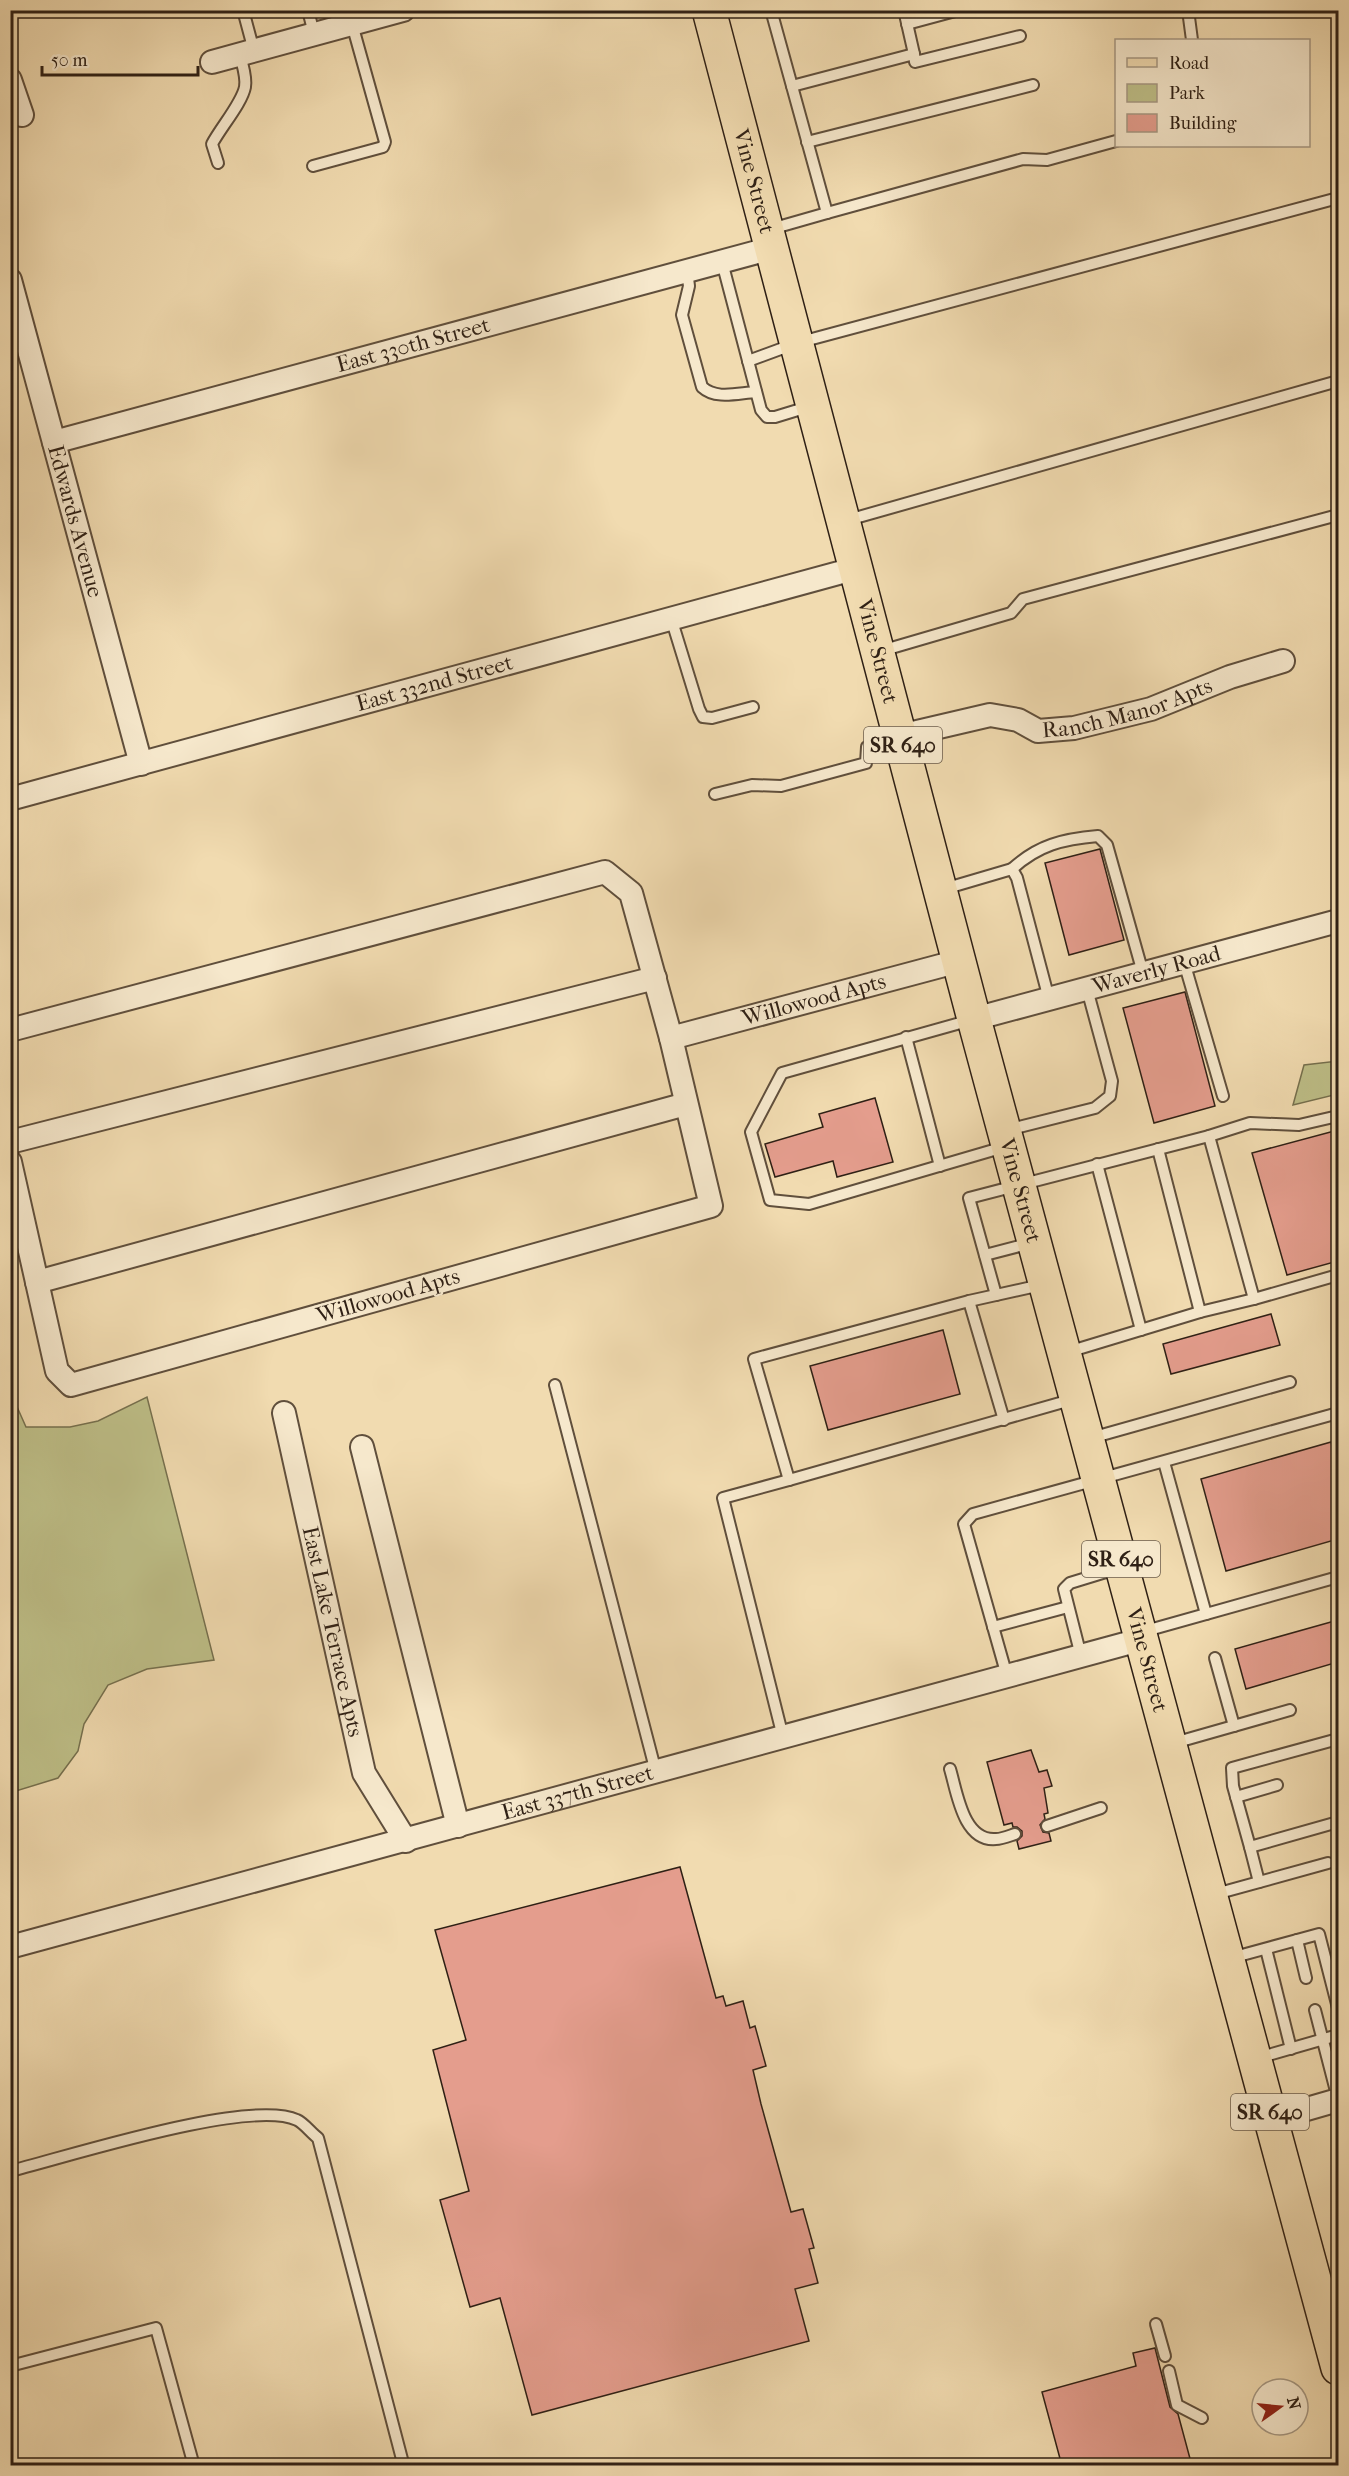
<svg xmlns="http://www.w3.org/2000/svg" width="1349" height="2476" viewBox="0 0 1349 2476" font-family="'IM FELL French Canon',serif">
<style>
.green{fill:#bebf88;stroke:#76704e;stroke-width:1.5}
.building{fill:#e49d8d;stroke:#2f2015;stroke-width:1.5}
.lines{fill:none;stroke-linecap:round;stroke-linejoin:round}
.lane-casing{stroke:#604f3c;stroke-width:14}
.street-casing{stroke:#604f3c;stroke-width:26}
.primary-casing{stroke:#2f2015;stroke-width:36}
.lane{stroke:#f6e8cc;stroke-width:10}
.street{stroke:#f6e8cc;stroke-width:22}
.primary{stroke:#f1dbb0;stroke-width:33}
.labels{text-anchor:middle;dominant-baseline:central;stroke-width:4.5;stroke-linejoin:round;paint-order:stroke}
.shield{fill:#f6e8cc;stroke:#6b5c4c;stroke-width:1.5}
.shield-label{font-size:21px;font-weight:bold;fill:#2f2015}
.street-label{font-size:22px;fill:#2f2015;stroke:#f6e8cc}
</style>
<rect width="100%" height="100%" fill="#f1dbb0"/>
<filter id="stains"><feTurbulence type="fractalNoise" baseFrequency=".00333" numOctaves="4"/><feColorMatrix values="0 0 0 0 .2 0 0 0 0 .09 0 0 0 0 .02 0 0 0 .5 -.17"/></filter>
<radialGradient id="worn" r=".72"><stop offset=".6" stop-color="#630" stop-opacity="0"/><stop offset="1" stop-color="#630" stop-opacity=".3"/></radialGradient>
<g class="green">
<polygon points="1338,1061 1338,1094 1293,1105 1304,1065"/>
<polygon points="10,1391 26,1427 70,1427 98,1421 147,1397 214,1660 147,1669 108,1685 84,1724 78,1751 58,1778 16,1791 10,1787"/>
</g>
<g class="building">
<polygon points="1100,849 1124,940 1069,955 1045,863"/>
<polygon points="1185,992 1215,1106 1154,1123 1123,1008"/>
<polygon points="875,1098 893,1162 837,1177 833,1161 775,1177 765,1144 823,1127 819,1114"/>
<polygon points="1338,1130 1338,1261 1287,1275 1252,1153"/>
<polygon points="1271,1314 1280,1345 1171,1374 1163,1344"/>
<polygon points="943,1330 960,1394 828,1430 810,1366"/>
<polygon points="1331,1442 1338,1469 1338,1539 1226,1571 1201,1479"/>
<polygon points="1338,1620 1338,1662 1246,1689 1235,1649"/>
<polygon points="1031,1750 1039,1772 1047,1770 1052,1786 1044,1788 1048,1813 1044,1814 1045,1819 1040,1825 1043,1832 1049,1833 1051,1841 1019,1849 1017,1841 1022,1836 1022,1831 1017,1827 1013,1827 1012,1823 1004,1825 987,1762"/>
<polygon points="680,1867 716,1998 723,1996 726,2006 743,2001 750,2028 755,2026 766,2066 753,2070 761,2104 791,2212 803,2209 814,2248 809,2249 818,2283 795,2289 809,2341 532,2415 500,2298 470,2307 440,2200 469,2191 433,2050 466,2040 435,1930"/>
<polygon points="1155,2348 1170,2407 1178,2414 1192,2466 1062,2466 1042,2392 1136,2366 1133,2353"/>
</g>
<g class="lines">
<defs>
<g id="lane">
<polyline points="243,10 254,51"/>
<polyline points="308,10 314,34"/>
<polyline points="1188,10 1192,40"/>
<polyline points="907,24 959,10"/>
<polyline points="914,54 915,62 1020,36"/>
<polyline points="792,86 914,54 904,10"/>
<polyline points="807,142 1033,85"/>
<path d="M218 163 212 144C221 127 242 103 245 87 247 77 242 64 240 54"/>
<polyline points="313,166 383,147 385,142 352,24"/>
<polyline points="827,213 1023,159 1047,160 1116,141"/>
<polyline points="771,229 827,213 771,10"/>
<polyline points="722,262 761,410 767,417 775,417 811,406"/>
<path d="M687 271 689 286 682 315 702 387C716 400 738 393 756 392"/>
<polyline points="748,361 797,343 1338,198"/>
<polyline points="848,520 1338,381"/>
<polyline points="671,618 699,709 703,717 712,718 753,707"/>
<polyline points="881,651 1011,613 1023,599 1338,515"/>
<polyline points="715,794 752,785 781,786 866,763 867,747 897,737"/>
<path d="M1012 869C1038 845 1063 839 1098 836L1107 845 1143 973"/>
<polyline points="944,889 1012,869 1017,878 1049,999"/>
<polyline points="1184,962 1223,1096"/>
<polyline points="971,1020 782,1073 751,1132 770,1200 809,1204 1004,1147"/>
<polyline points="906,1037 940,1166"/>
<polyline points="1007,1130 1095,1108 1110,1096 1112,1081 1087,989"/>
<polyline points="1209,1136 1250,1123 1299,1125 1338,1116"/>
<polyline points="1158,1149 1200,1312"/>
<polyline points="1097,1164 1141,1330"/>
<polyline points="985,1255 1031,1243"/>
<polyline points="1041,1285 969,1301 754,1359 789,1480 1074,1399"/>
<polyline points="996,1295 969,1198 1209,1136 1254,1299 1200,1312 1068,1352"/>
<polyline points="1254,1299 1338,1275"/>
<polyline points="969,1301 1004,1420"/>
<polyline points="555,1385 656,1772"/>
<polyline points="1091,1438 1290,1382"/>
<polyline points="1164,1462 1206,1614"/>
<polyline points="993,1627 1068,1607"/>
<polyline points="1142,1632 1338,1577"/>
<polyline points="1081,1656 1064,1589 1070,1583 1119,1568"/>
<polyline points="1215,1658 1234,1726"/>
<polyline points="1007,1676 964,1524 973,1514 1338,1413"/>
<polyline points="783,1737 723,1498 789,1480"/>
<polyline points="1174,1743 1290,1710"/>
<path d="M950 1769C957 1792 963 1842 996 1839 1002 1839 1009 1836 1015 1834"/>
<polyline points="1236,1797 1277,1785"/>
<polyline points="1047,1826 1101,1808"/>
<polyline points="1250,1847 1233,1786 1232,1768 1338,1739"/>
<polyline points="1259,1882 1250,1847 1338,1822"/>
<polyline points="1212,1895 1328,1863"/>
<polyline points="1297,1940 1319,1934 1338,2008"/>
<polyline points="1266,1949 1291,2049"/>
<polyline points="1231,1958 1297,1940 1306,1978"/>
<polyline points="1315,2010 1338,2099"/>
<polyline points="1258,2058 1338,2035"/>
<path d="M10 2171C67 2157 249 2098 297 2120 304 2123 311 2133 318 2138L403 2463 401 2466"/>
<polyline points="1156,2324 1165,2356"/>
<polyline points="10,2366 156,2328 194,2466"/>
<polyline points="1169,2371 1177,2405 1202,2418"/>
</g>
<g id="street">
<polyline points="212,62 403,10"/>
<polyline points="10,80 22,115"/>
<path id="s1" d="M10 280 141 764"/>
<path id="s2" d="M54 442 772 248"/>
<path id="s3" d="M900 736 990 715 1018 720 1038 731 1074 728 1151 709 1230 677 1283 661"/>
<path id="s4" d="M10 799 857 568"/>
<path id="s5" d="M974 1019 1338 921"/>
<polyline points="10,1030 605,872 631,893 671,1038 711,1206 71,1385 57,1371 10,1162"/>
<path id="s6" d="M671 1038 959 961"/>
<polyline points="10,1142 655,978"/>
<polyline points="37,1282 686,1104"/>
<path id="s7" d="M284 1413 364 1773 406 1841"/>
<polyline points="362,1447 458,1826"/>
<path id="s8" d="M10 1947 1143 1639"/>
<polyline points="1272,2119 1338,2100"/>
</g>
<g id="primary">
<path id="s9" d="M709 10 974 1019 1338 2368"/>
</g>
</defs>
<use href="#lane" class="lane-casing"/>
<use href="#street" class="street-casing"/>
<use href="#primary" class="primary-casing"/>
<use href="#lane" class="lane"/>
<use href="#street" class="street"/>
<use href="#primary" class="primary"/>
</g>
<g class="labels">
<g class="shield">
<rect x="864" y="727" width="78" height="36" rx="4.5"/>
<rect x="1082" y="1541" width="78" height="36" rx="4.5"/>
<rect x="1231" y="2094" width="78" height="36" rx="4.5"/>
</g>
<g class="shield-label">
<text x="903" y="745">SR 640</text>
<text x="1121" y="1559">SR 640</text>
<text x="1270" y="2112">SR 640</text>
</g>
<g class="street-label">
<text stroke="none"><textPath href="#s9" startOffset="177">Vine Street</textPath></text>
<text stroke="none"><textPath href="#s2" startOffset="372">East 330th Street</textPath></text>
<text stroke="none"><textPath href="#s1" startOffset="250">Edwards Avenue</textPath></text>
<text stroke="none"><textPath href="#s9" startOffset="663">Vine Street</textPath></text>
<text stroke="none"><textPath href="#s4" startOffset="440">East 332nd Street</textPath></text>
<text stroke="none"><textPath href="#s3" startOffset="236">Ranch Manor Apts</textPath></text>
<text stroke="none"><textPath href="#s5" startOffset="189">Waverly Road</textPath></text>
<text stroke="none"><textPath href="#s6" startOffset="148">Willowood Apts</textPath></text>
<text stroke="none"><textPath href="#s9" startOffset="1221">Vine Street</textPath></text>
<text transform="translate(388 1296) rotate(-16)">Willowood Apts</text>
<text stroke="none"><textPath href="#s7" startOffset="224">East Lake Terrace Apts</textPath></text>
<text stroke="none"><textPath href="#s9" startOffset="1707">Vine Street</textPath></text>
<text stroke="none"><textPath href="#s8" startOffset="588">East 337th Street</textPath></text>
</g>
</g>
<rect width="1349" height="2476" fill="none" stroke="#f1dbb0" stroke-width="36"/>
<rect x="12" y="12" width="1325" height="2452" fill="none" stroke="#2f2015" stroke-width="3"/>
<rect x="18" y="18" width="1313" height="2440" fill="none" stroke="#2f2015" stroke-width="1.5"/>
<rect x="1115" y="39" width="195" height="108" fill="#f6e8cc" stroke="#a69883" stroke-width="1.5"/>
<rect x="1127" y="58" width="30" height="9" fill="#f1dbb0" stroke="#a69883" stroke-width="1.5"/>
<text x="1169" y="69" font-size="18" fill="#2f2015">Road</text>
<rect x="1127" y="84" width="30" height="18" fill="#bebf88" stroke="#a69883" stroke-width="1.5"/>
<text x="1169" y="99" font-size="18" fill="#2f2015">Park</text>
<rect x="1127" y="114" width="30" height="18" fill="#e49d8d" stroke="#a69883" stroke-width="1.5"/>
<text x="1169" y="129" font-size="18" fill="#2f2015">Building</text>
<g transform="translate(1280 2407) rotate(75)"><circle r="28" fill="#f6e8cc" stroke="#a69883" stroke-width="1.5"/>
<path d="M0-4.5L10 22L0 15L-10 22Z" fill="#8f2418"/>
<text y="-9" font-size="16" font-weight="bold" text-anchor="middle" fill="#2f2015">N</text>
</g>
<path d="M42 66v9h156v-9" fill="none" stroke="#2f2015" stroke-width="3"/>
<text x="51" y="66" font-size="18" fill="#2f2015" stroke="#f6e8cc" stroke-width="4.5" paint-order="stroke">50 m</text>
<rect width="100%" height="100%" filter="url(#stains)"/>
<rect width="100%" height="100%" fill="url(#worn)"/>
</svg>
